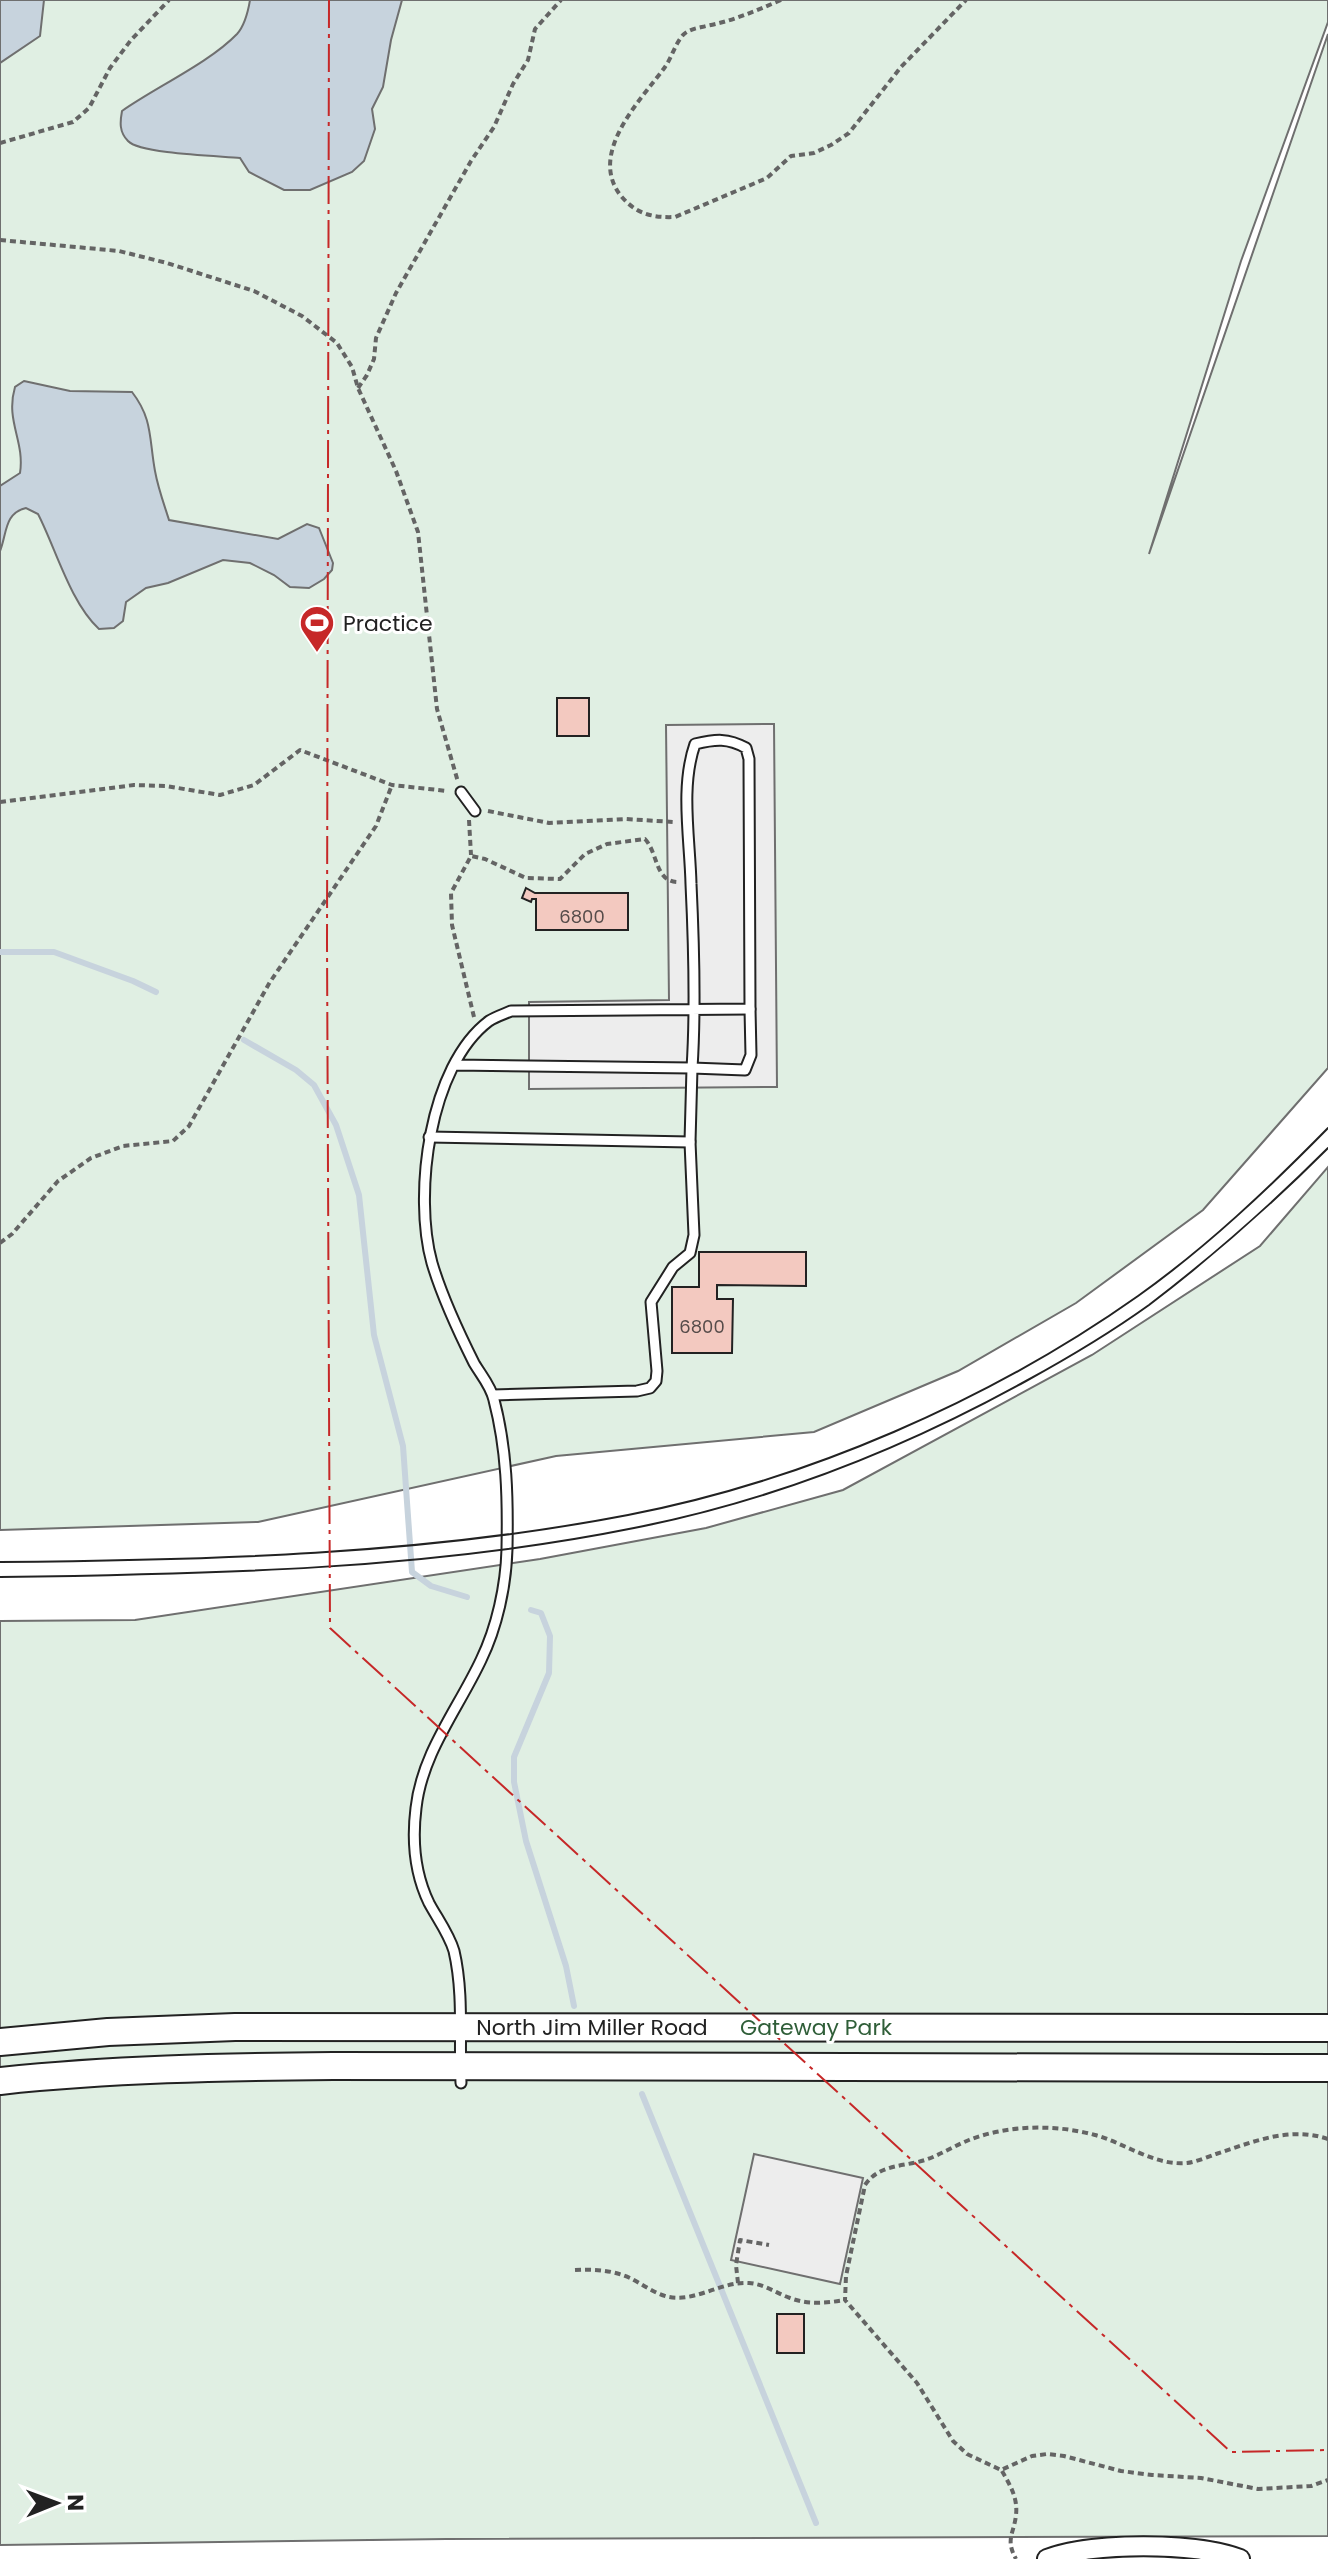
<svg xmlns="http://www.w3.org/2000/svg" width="1328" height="2559" viewBox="0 0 1328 2559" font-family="Poppins,sans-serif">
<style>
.green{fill:#e0efe3;stroke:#6f6f6f;stroke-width:2}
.parking{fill:#ededed;stroke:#6f6f6f;stroke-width:2}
.water{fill:#c7d3dd;stroke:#6f6f6f;stroke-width:2}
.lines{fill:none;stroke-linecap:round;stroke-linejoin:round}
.stream{stroke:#c7d3dd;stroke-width:6}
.building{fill:#f3c9c0;stroke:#222;stroke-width:2}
.lane-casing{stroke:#222;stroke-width:13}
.street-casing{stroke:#222;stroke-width:22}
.secondary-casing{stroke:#222;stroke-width:30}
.path{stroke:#646464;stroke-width:4;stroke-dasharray:6 4;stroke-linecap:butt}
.lane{stroke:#fff;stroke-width:9}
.street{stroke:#fff;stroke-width:18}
.secondary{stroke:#fff;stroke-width:26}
.tram{stroke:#222;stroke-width:2}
.power{stroke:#c62828;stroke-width:2;stroke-dasharray:28 6 4 6;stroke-linecap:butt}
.labels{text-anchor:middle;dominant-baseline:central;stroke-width:6;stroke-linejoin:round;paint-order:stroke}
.number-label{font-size:18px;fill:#564c4a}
.poi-label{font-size:22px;fill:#222;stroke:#fff;text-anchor:start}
.street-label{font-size:22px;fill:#222;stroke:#fff}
.park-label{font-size:22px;fill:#2f5e38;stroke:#fff}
</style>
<rect width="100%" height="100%" fill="#fff"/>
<g class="green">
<polygon points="0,0 1328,0 1328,22 1241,261 1149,554 1328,34 1328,1068 1203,1210 1076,1303 958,1371 814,1432 556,1456 258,1522 0,1530"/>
<polygon points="1328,1167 1328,2536 446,2539 0,2545 0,1621 135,1620 540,1559 706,1528 843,1490 1092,1355 1260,1246"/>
</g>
<g class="parking">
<polygon points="774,724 777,1087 529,1089 529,1002 669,1000 666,725"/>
<polygon points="754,2154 863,2178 840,2284 731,2260"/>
</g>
<g class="water">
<polygon points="0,0 44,0 40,36 0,63"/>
<path d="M250 0H402L391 40 383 87 372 109 375 129 364 161 352 172 310 190H284L249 172 240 158C219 156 140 154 128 141 119 132 120 122 122 111 156 87 209 63 237 34 245 25 248 12 250 0Z"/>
<path d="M24 381 70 391 132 392C153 419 149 439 155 471 158 488 164 504 169 520L278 539 307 524 319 528 333 563 332 570 324 579 309 588 290 587 274 575 250 563 223 560 168 583 146 588 126 602 123 621 114 628 99 629C70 602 56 549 38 514L26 508C4 513 7 534 0 551V486L20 473C25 441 5 421 15 387Z"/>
</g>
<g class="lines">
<g class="stream">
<polyline points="0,952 54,952 133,981 156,992"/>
<polyline points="244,1040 296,1070 314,1085 336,1125 359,1195 374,1335 403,1446 412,1572 431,1586 467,1597"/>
<polyline points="531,1610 541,1613 550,1636 549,1673 514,1757 514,1782 526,1841 566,1966 574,2006"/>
<polyline points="642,2094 816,2523"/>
</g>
</g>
<g class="building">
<rect x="557" y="698" width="32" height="38"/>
<polygon points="526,888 535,893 628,893 628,930 536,930 536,899 532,899 531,902 522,898"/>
<polygon points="699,1252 806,1252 806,1286 717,1285 717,1299 733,1299 732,1353 672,1353 672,1287 699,1287"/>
<rect x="777" y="2314" width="27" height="39"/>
</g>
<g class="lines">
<defs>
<g id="lane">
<polyline points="461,792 475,811"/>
<path d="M455 1065 692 1068C696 1007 694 946 691 884 690 839 680 787 695 744 716 739 728 738 746 748L749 759 750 1009 511 1011C504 1014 495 1017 489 1021 429 1066 413 1195 432 1263 442 1297 458 1331 474 1363 481 1375 491 1386 494 1400 507 1450 508 1498 507 1549 506 1586 497 1627 481 1660 458 1709 422 1753 416 1808 412 1840 415 1874 429 1903 437 1918 449 1934 454 1951 464 1994 459 2039 461 2083"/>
<polyline points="429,1137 690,1142"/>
<polyline points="493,1395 637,1391 650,1388 656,1381 657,1371 651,1302 673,1267 690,1253 694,1235 690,1142 692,1068 745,1070 751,1055 750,1009"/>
</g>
<path id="street" d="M1047 2559C1091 2542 1196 2542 1240 2559"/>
<g id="secondary">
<polyline points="0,2042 108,2032 235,2027 1328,2028"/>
<path d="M0 2081C111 2069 222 2067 333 2066L1328 2068"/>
</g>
</defs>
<use href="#lane" class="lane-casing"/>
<use href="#street" class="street-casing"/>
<use href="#secondary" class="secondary-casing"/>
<g class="path">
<path d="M781 0C755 11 733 21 706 26 698 28 689 29 683 35 675 44 672 57 665 67 641 100 587 153 621 196 636 214 653 218 675 217L767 178 791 156 814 153 831 145 849 133 901 67 966 0"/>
<polyline points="0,143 73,122 89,108 110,68 131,40 169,0"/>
<polyline points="0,240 119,251 167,263 254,291 302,316 337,343 352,367 358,388 396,471 418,532 437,709 458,782"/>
<polyline points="358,388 367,375 374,359 376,338 396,293 471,161 494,127 513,84 528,60 535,29 561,0"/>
<polyline points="0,802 134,785 166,786 220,795 254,785 300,750 392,785 447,791"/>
<polyline points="488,811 549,823 626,819 674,822"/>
<polyline points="469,820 471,855"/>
<path d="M474 1017 452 925 451 893 471 856 485 859 526 878 560 879 585 854 607 844 645 839C658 853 655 881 677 882"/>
<polyline points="0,1243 12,1234 58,1181 91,1158 123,1146 173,1141 189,1126 270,982 376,826 392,785"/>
<path d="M1328 2139C1289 2126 1253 2142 1216 2154 1207 2157 1196 2162 1187 2163 1154 2166 1125 2143 1095 2135 1055 2124 1007 2125 969 2140 954 2146 940 2155 925 2160 903 2167 879 2164 865 2185L846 2276 845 2300 917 2383 953 2441 967 2454 1001 2470 1032 2456 1047 2454 1064 2456 1121 2471 1152 2475 1201 2478 1258 2489 1311 2486 1328 2480"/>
<path d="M575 2270C594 2269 612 2270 630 2278 642 2284 655 2294 669 2297 696 2302 722 2281 749 2283 764 2284 776 2293 790 2298 808 2305 827 2303 845 2300"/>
<polyline points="738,2283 736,2265 740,2240 769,2245"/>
<path d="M1002 2471C1010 2485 1018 2498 1016 2515 1014 2534 1005 2539 1016 2559"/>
</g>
<use href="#lane" class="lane"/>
<use href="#street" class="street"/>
<use href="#secondary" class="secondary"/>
<g class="tram">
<path d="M0 1562C211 1560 421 1555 628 1515 805 1481 991 1400 1138 1296 1207 1247 1269 1188 1328 1128"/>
<path d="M0 1577C212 1574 426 1570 634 1528 772 1501 903 1449 1026 1381 1068 1358 1110 1333 1149 1305 1212 1257 1272 1204 1328 1148"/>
</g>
<polyline class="power" points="329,0 327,943 330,1628 1231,2452 1328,2450"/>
</g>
<defs>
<symbol id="stadium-pin" viewBox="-11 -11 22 30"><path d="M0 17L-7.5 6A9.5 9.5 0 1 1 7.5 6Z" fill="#c62828" stroke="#fff"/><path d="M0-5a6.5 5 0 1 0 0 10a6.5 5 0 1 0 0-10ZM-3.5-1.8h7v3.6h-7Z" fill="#fff"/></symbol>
</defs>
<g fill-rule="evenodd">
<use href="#stadium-pin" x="297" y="603" width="40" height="54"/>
</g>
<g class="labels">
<g class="number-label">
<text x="582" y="916">6800</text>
<text x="702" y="1326">6800</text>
</g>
<g class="poi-label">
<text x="343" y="623">Practice</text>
</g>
<g class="street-label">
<text x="592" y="2027">North Jim Miller Road</text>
</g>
<g class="park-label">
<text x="816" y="2027">Gateway Park</text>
</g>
</g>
<g transform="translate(56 2503) rotate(89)" stroke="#ffffff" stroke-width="6" paint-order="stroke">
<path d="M0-6L14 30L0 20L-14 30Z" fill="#222222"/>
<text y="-12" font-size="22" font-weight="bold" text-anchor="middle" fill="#222222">N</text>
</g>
</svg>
